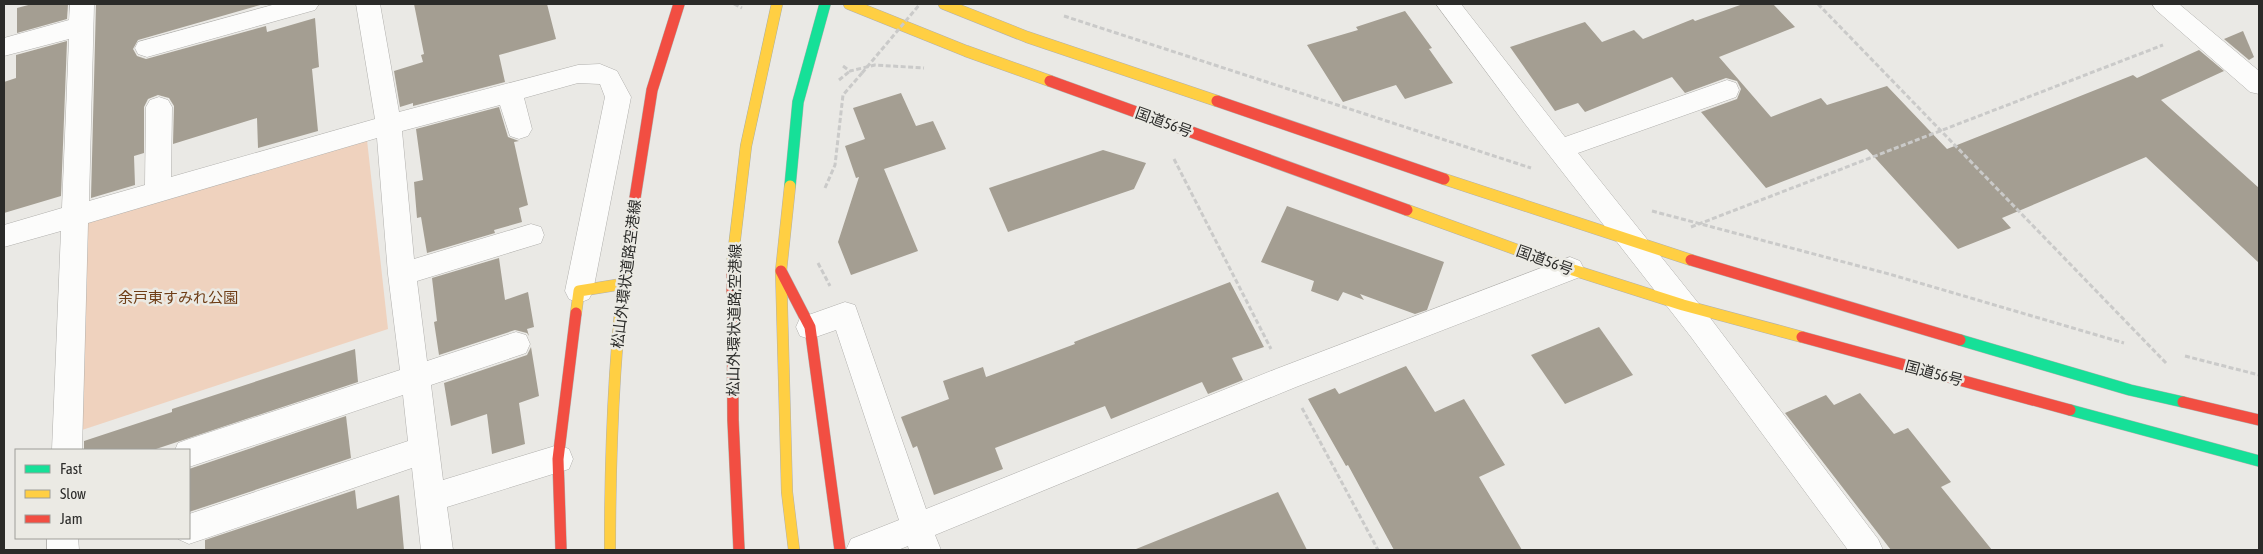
<svg xmlns="http://www.w3.org/2000/svg" width="2263" height="554" viewBox="0 0 2263 554" font-family="'Asap Condensed','Noto Sans JP',sans-serif">
<style>
.green{fill:#efd2be}
.building{fill:#a49e92}
.lines{fill:none;stroke-linecap:round;stroke-linejoin:round}
.street-casing{stroke:#b1b0ad;stroke-width:1}
.fast-casing{stroke:#b1b0ad;stroke-width:12}
.slow-casing{stroke:#b1b0ad;stroke-width:12}
.jam-casing{stroke:#b1b0ad;stroke-width:12}
.path{stroke:#cacac9;stroke-width:3;stroke-dasharray:5 2.5;stroke-linecap:butt}
.street{fill:#fcfcfb;fill-rule:evenodd}
.fast{stroke:#16e098;stroke-width:11}
.slow{stroke:#ffcf43;stroke-width:11}
.jam{stroke:#f24e42;stroke-width:11}
.slow-bridge-casing{stroke:#abafa2;stroke-width:12;stroke-linecap:butt}
.jam-bridge-casing{stroke:#abafa2;stroke-width:12;stroke-linecap:butt}
.path-bridge{stroke:#cacac9;stroke-width:3;stroke-dasharray:5 2.5;stroke-linecap:butt}
.slow-bridge{stroke:#ffcf43;stroke-width:11}
.jam-bridge{stroke:#f24e42;stroke-width:11}
.labels{text-anchor:middle;dominant-baseline:central;stroke-width:5;stroke-linejoin:round;paint-order:stroke}
.street-label{font-size:15px;fill:#2b2b29;stroke:#ebeae4}
.park-label{font-size:15px;fill:#6e3d16;stroke:#ebeae4}
</style>
<rect width="100%" height="100%" fill="#eae9e5"/>
<polygon class="green" points="367,140 388,329 76,432 84,223"/>
<g class="building">
<polygon points="32,4 68,4 67,19 17,33 17,8"/>
<polygon points="96,4 264,4 138,40 133,49 137,56 146,59 266,26 267,32 315,18 319,67 312,69 318,131 258,148 257,118 173,144 174,106 169,98 158,95 148,99 144,107 144,153 134,156 135,185 91,198"/>
<polygon points="414,4 547,4 556,39 499,55 505,82 413,106 413,103 400,107 394,71 423,62 421,55 424,54"/>
<polygon points="1743,4 1773,4 1795,27 1719,57 1771,117 1821,98 1827,105 1887,86 1947,149 2133,75 2137,78 2199,50 2224,71 2161,100 2259,188 2259,263 2146,157 2002,218 2011,228 1958,249 1867,149 1766,188 1701,112 1737,99 1741,89 1737,81 1726,78 1685,93 1672,77 1585,112 1578,103 1555,111 1510,47 1585,22 1602,42 1634,30 1643,39 1693,19 1695,21"/>
<polygon points="1405,11 1432,48 1429,49 1453,83 1405,99 1396,85 1343,102 1307,45 1358,30 1356,27"/>
<polygon points="2243,31 2254,57 2249,60 2224,39"/>
<polygon points="67,41 61,196 4,213 4,82 16,78 16,55"/>
<polygon points="901,93 916,126 933,121 946,149 884,169 918,251 851,275 838,242 859,177 856,178 845,146 865,139 853,108"/>
<polygon points="499,107 508,137 519,141 514,142 528,205 519,208 522,222 494,230 495,233 427,253 421,217 417,218 414,182 423,180 416,129"/>
<polygon points="1103,150 1146,163 1134,189 1008,232 989,188"/>
<polygon points="1287,206 1444,262 1427,310 1415,314 1360,294 1364,300 1343,292 1338,301 1311,291 1314,281 1261,262"/>
<polygon points="499,258 505,300 528,292 534,327 527,329 529,336 527,333 515,330 439,355 434,322 437,321 432,278"/>
<polygon points="1230,282 1264,347 1232,358 1243,380 1208,394 1202,382 1111,419 1105,406 995,448 1003,469 934,495 917,446 913,448 901,417 949,399 943,381 983,367 986,377 1075,344 1074,342"/>
<polygon points="1599,327 1633,375 1565,404 1531,355"/>
<polygon points="531,347 539,396 519,403 525,444 492,454 487,414 451,426 444,383 527,355"/>
<polygon points="355,349 358,382 153,450 84,450 84,441 172,412 172,409"/>
<polygon points="1406,366 1435,412 1464,399 1505,465 1479,477 1522,550 1394,550 1348,465 1346,466 1308,399 1335,388 1339,394"/>
<polygon points="1860,393 1894,434 1908,428 1951,482 1941,487 1992,550 1891,550 1785,413 1826,395 1834,405"/>
<polygon points="346,416 351,458 189,512 189,469"/>
<polygon points="355,490 357,509 399,495 404,550 205,550 205,540"/>
<polygon points="1278,492 1307,550 1137,550 1136,549"/>
</g>
<g class="lines">
<defs>
<g id="street">
<polygon points="70,4 94,4 89,201 145,185 146,107 150,100 159,97 168,100 172,107 171,177 375,119 356,4 380,4 399,112 578,65 600,64 617,71 631,97 593,291 589,299 579,303 569,299 565,291 605,97 600,84 578,83 524,98 532,129 528,136 519,139 510,136 500,105 402,131 414,259 531,224 541,227 544,235 541,243 417,281 427,361 516,332 526,335 530,344 526,353 431,385 443,480 558,445 569,449 573,459 569,469 447,507 453,550 421,550 412,468 189,544 178,539 177,538 189,538 189,514 408,441 403,395 189,467 189,450 175,450 178,443 189,439 400,370 388,274 377,138 88,223 82,450 52,450 61,231 4,247 4,225 62,208 69,39 4,56 4,38 69,20"/>
<polygon points="276,4 319,4 315,10 147,57 138,54 135,48 138,42"/>
<polygon points="1436,4 1461,4 1565,137 1727,80 1736,83 1739,90 1736,97 1578,153 1711,319 1878,539 1883,550 1848,550 1691,337 1525,124"/>
<polygon points="2152,4 2179,4 2259,71 2259,94 2250,92 2156,10"/>
<polygon points="1570,257 1580,261 1584,269 1580,277 1296,387 935,535 941,550 909,550 908,546 898,550 846,550 851,539 899,520 836,330 810,339 800,336 796,327 800,318 845,302 855,305 926,509 1276,369"/>
<polygon points="47,538 78,538 79,550 47,550"/>
</g>
<g id="fast">
<polyline points="790,186 798,102 825,4"/>
<polyline points="1960,340 2130,390 2183,402"/>
<polyline points="2070,410 2259,461"/>
</g>
<g id="slow">
<polyline points="849,4 966,51 1050,81"/>
<polyline points="944,4 1027,37 1217,101"/>
<polyline points="1444,179 1691,260"/>
<polyline points="790,186 781,271 787,492 794,550"/>
<polyline points="1407,210 1570,269 1683,305 1802,337"/>
<polyline points="576,313 579,291 622,284"/>
<path d="M610 550C610 445 614 340 629 236"/>
</g>
<g id="jam">
<polyline points="1050,81 1407,210"/>
<polyline points="1217,101 1444,179"/>
<polyline points="629,236 652,90 679,4"/>
<polyline points="1691,260 1960,340"/>
<polyline points="781,271 810,327 840,550"/>
<polyline points="1802,337 2070,410"/>
<polyline points="2183,402 2259,420"/>
<polyline points="561,550 558,459 576,313"/>
</g>
</defs>
<use href="#street" class="street-casing"/>
<use href="#fast" class="fast-casing"/>
<use href="#slow" class="slow-casing"/>
<use href="#jam" class="jam-casing"/>
<g class="path">
<polyline points="734,4 742,8"/>
<polyline points="1818,4 2167,364"/>
<polyline points="1064,16 1531,168"/>
<polyline points="843,66 850,71 875,65 924,68"/>
<polyline points="839,80 850,71"/>
<polyline points="1174,159 1271,349"/>
<polyline points="825,188 835,165 843,95 862,73"/>
<polyline points="1652,211 1889,274 2124,343"/>
<polyline points="1691,227 2163,45"/>
<polyline points="818,263 830,286"/>
<polyline points="2185,356 2259,375"/>
<polyline points="1302,408 1378,550"/>
</g>
<use href="#street" class="street"/>
<use href="#fast" class="fast"/>
<use href="#slow" class="slow"/>
<use href="#jam" class="jam"/>
<defs>
<polyline id="slow-bridge" points="732,264 746,146 777,4"/>
<polyline id="jam-bridge" points="732,264 733,420 739,550"/>
</defs>
<use href="#slow-bridge" class="slow-bridge-casing"/>
<use href="#jam-bridge" class="jam-bridge-casing"/>
<polyline class="path-bridge" points="862,73 920,4"/>
<use href="#slow-bridge" class="slow-bridge"/>
<use href="#jam-bridge" class="jam-bridge"/>
</g>
<g class="labels">
<g class="street-label">
<text transform="translate(1164 122) rotate(20)">国道56号</text>
<text transform="translate(1545 260) rotate(20)">国道56号</text>
<text transform="translate(626 274) rotate(-83)">松山外環状道路空港線</text>
<text transform="translate(734 320) rotate(-89)">松山外環状道路;空港線</text>
<text transform="translate(1934 373) rotate(15)">国道56号</text>
</g>
<g class="park-label">
<text x="178" y="297">余戸東すみれ公園</text>
</g>
</g>
<rect width="2263" height="554" fill="none" stroke="#2b2b29" stroke-width="10"/>
<rect x="15" y="449" width="175" height="90" fill="#ebeae4" stroke="#9e9e99"/>
<rect x="25" y="465" width="25" height="8" fill="#16e098" stroke="#9e9e99"/>
<text x="60" y="474" font-size="15" fill="#2b2b29">Fast</text>
<rect x="25" y="490" width="25" height="8" fill="#ffcf43" stroke="#9e9e99"/>
<text x="60" y="499" font-size="15" fill="#2b2b29">Slow</text>
<rect x="25" y="515" width="25" height="8" fill="#f24e42" stroke="#9e9e99"/>
<text x="60" y="524" font-size="15" fill="#2b2b29">Jam</text>
</svg>
